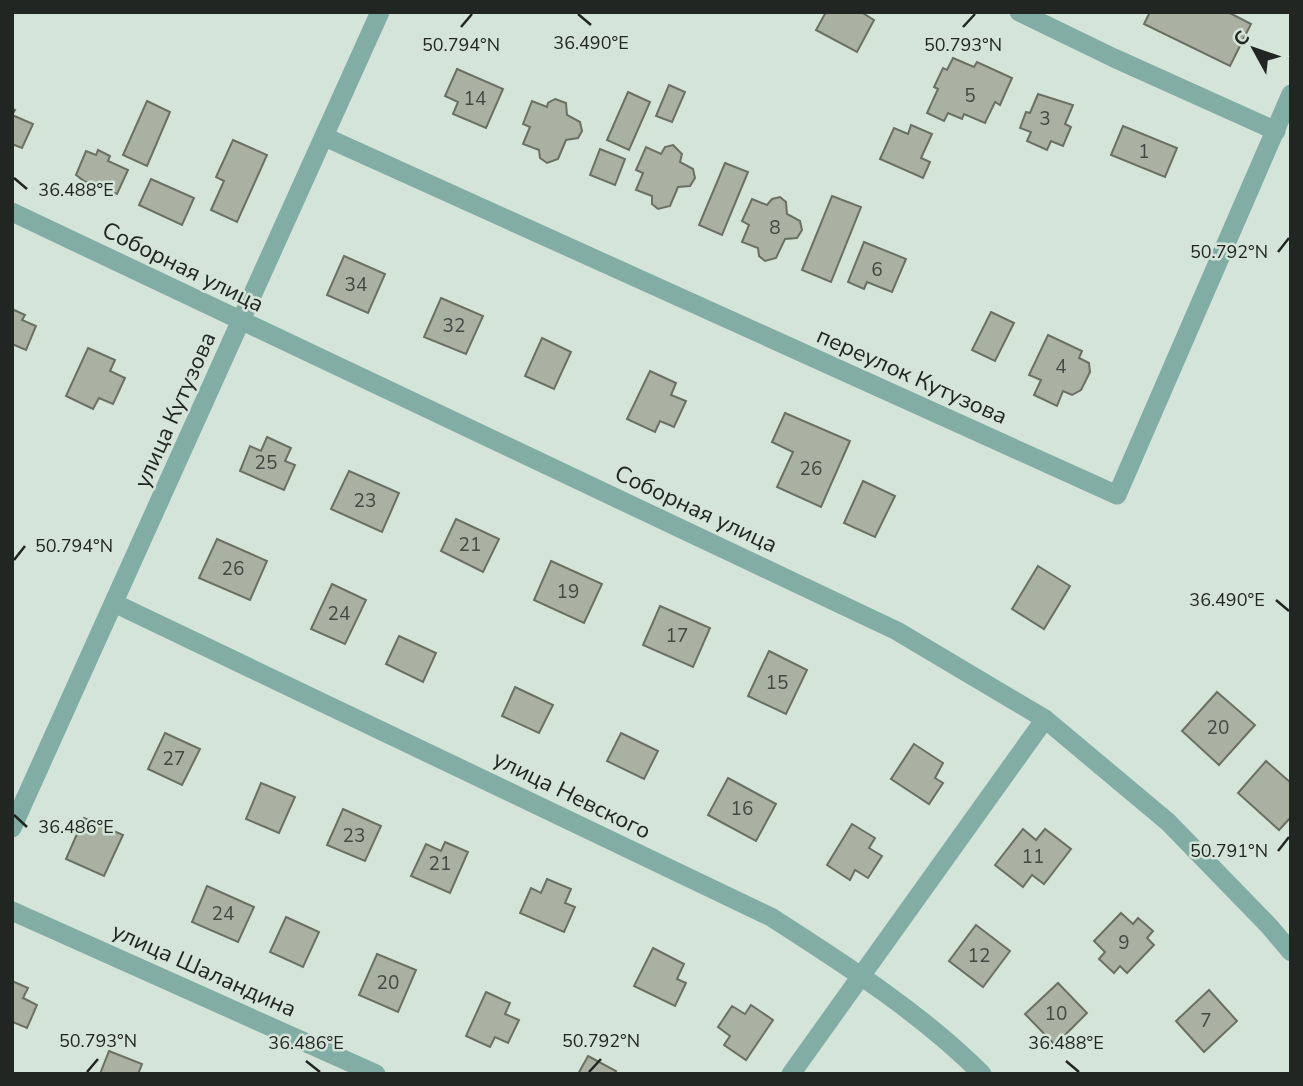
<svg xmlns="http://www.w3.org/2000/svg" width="1303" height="1086" viewBox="0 0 1303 1086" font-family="'Nunito Sans',sans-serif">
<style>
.building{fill:#aab1a2;stroke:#6a7062;stroke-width:2}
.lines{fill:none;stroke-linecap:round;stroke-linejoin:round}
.minor{stroke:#82ada5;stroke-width:19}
.ticks{fill:none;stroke:#212622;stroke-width:2.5}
.labels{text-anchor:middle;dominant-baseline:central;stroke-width:5;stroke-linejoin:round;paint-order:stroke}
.number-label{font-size:19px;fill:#434942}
.street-label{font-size:23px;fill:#212622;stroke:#d5e4d9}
.ticks-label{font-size:18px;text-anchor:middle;fill:#212622;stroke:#d5e4d9;stroke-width:5;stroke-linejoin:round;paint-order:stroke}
</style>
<rect width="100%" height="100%" fill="#d5e4d9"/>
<g class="building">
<polygon points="826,12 861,12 874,20 857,52 816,30"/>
<polygon points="1150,12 1228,12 1251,24 1230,66 1144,24"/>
<polygon points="953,58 974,67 977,62 1012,78 1000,105 995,102 985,123 964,114 962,119 948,113 944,121 927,113 938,89 934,87 943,68 947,70"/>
<polygon points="457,69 503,89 486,128 453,114 458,102 445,96"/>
<polygon points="669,85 685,92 672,122 656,116"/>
<polygon points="628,92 650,102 629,150 607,140"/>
<polygon points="1038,94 1073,105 1065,124 1071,127 1063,146 1051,141 1047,150 1027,141 1031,132 1020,128 1026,112 1030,113"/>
<polygon points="555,99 566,103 567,115 580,122 582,131 578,138 566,140 558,159 547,163 540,158 539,150 523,144 530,127 523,124 532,101 547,107 548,103"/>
<polygon points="147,101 170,112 147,166 123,155"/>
<polygon points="12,109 15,110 12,115 33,124 22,148 12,144"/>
<polygon points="911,125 932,134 921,158 930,162 923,178 880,159 894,128 908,134"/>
<polygon points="1123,126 1177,148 1165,177 1111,155"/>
<polygon points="233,140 267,155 237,222 211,210 224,181 216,177"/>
<polygon points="673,145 682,154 680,162 693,169 695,178 690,186 678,187 670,206 658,209 652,204 652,196 636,190 643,173 636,170 646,147 661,154 665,147"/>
<polygon points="600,149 625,159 615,185 590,175"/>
<polygon points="98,150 110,156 108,161 128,170 117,194 84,181 76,175 86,151 96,155"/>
<polygon points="725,163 748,172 722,235 699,225"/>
<polygon points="151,179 194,198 182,225 139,205"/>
<polygon points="832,196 861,207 831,282 802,270"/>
<polygon points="780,197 786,202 787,214 800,221 802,230 797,238 785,239 776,258 765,261 759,256 758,248 742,242 749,225 742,221 752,199 767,205 772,199"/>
<polygon points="864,242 906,259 892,292 867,282 864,289 848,282"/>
<polygon points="344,256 385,274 368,313 327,295"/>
<polygon points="441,298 483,316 466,354 424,337"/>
<polygon points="12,309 25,315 22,320 36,326 26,350 12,344"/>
<polygon points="991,312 1014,323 995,361 972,350"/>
<polygon points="1048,335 1082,351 1079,358 1089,363 1090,372 1081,390 1072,395 1063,391 1057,406 1034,395 1041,380 1029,375"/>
<polygon points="542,338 571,352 554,389 525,376"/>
<polygon points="88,348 115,360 110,371 125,378 113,404 99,398 93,409 66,396"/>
<polygon points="650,371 676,383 671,395 686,401 674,427 660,421 655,432 627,419"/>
<polygon points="785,413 850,441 821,507 777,487 793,452 772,442"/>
<polygon points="267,437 291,448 285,461 295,465 284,490 240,471 250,446 261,451"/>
<polygon points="349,471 399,493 382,532 331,509"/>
<polygon points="863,481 895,496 875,537 844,523"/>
<polygon points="456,519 499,539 483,572 441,551"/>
<polygon points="217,539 267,561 250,600 199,578"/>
<polygon points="551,561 602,584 584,623 534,600"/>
<polygon points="1038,566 1070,586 1044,629 1012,609"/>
<polygon points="332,584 366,600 345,644 311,629"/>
<polygon points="660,606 710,628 693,667 643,645"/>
<polygon points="399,636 436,653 423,682 386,664"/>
<polygon points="769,651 807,670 786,714 748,696"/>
<polygon points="515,687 553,705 539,733 502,716"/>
<polygon points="1217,692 1255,725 1219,765 1182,731"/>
<polygon points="165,733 200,749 182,785 148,769"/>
<polygon points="621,733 658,751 644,779 607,761"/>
<polygon points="914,744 943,763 935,778 943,783 929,804 891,779"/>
<polygon points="1266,761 1291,783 1291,817 1279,830 1238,793"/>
<polygon points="728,778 776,804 756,841 708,815"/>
<polygon points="261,783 295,797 279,833 246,819"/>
<polygon points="343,809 381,826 365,861 327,845"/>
<polygon points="84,818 123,835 104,876 66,859"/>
<polygon points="852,824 875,838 869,848 882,856 868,878 855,870 850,880 827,865"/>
<polygon points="1023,829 1036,840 1045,829 1071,849 1044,884 1032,875 1023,887 995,865"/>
<polygon points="445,842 468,852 450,893 411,876 426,844 441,851"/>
<polygon points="547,879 571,889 565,903 575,907 564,932 520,913 531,888 541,893"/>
<polygon points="207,886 254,907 238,942 192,922"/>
<polygon points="1121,913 1133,924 1138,918 1153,931 1147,938 1154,945 1127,973 1120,966 1114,973 1099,959 1105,952 1094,941"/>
<polygon points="286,917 319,932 303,967 270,952"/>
<polygon points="976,925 1010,951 983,987 949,961"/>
<polygon points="653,948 684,964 677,979 686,983 675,1006 634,986"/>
<polygon points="377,954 416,970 398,1012 359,995"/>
<polygon points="12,981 28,988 23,998 37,1005 27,1028 13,1022 12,1024"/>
<polygon points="1058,983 1087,1013 1055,1045 1025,1014"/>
<polygon points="1209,990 1237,1021 1204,1052 1176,1021"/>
<polygon points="486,992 510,1003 505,1014 519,1020 508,1043 495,1037 490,1047 466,1036"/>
<polygon points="751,1005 773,1020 746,1060 724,1045 730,1036 718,1027 732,1006 745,1014"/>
<polygon points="109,1051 142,1064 138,1074 100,1074"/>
<polygon points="588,1056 616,1071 614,1074 578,1074"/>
</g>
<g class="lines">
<g class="minor">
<polyline points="1019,12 1114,58 1276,131"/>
<polyline points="325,137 1117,495 1291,94"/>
<polyline points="12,212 897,631 1045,719 1168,822 1270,927 1291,952"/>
<path d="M114 603 771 917C844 964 920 1012 982 1074"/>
<polyline points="12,828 380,12"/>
<polyline points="12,911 376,1074"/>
<polyline points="791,1074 1045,719"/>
</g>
</g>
<path class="ticks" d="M578 14 591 25M461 27 472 14M963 27 975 14M14 178 27 189M1278 252 1289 238M14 560 25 546M1276 600 1289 611M14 815 27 827M1278 851 1289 837M306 1061 320 1072M1066 1061 1079 1072M87 1072 98 1059M589 1072 601 1059"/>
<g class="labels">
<g class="number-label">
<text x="970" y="96">5</text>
<text x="475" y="99">14</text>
<text x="1045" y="119">3</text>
<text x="1144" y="152">1</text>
<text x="775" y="228">8</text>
<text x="877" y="270">6</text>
<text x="356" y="285">34</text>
<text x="454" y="326">32</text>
<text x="1061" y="367">4</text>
<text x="266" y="463">25</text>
<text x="811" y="469">26</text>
<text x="365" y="501">23</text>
<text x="470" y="545">21</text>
<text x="233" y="569">26</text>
<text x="568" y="592">19</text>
<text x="339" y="614">24</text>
<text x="677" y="636">17</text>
<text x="777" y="683">15</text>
<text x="1218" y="728">20</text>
<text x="174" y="759">27</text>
<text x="742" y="809">16</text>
<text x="354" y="836">23</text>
<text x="1033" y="857">11</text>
<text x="440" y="864">21</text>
<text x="223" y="914">24</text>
<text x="1124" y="943">9</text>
<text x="979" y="956">12</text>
<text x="388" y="983">20</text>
<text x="1056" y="1014">10</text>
<text x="1206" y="1021">7</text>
</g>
<g class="street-label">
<text transform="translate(183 267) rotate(26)">Соборная улица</text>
<text transform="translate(912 376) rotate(24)">переулок Кутузова</text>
<text transform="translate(175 410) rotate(-66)">улица Кутузова</text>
<text transform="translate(696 509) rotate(25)">Соборная улица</text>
<text transform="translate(572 795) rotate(26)">улица Невского</text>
<text transform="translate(204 970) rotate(24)">улица Шаландина</text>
</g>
</g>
<g class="ticks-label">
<text x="591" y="49">36.490°E</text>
<text x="461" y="51">50.794°N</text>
<text x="963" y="51">50.793°N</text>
<text x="76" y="196">36.488°E</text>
<text x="1229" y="258">50.792°N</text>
<text x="74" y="552">50.794°N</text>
<text x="1227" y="606">36.490°E</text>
<text x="76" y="833">36.486°E</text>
<text x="1229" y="857">50.791°N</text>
<text x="98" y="1047">50.793°N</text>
<text x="601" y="1047">50.792°N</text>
<text x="306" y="1049">36.486°E</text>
<text x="1066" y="1049">36.488°E</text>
</g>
<rect width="1303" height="1086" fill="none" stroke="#212622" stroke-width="28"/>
<g transform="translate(1254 49) rotate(310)" stroke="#d5e4d9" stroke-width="5" paint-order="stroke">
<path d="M0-5L12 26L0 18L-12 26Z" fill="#212622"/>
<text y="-10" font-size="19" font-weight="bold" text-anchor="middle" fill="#212622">С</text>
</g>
</svg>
